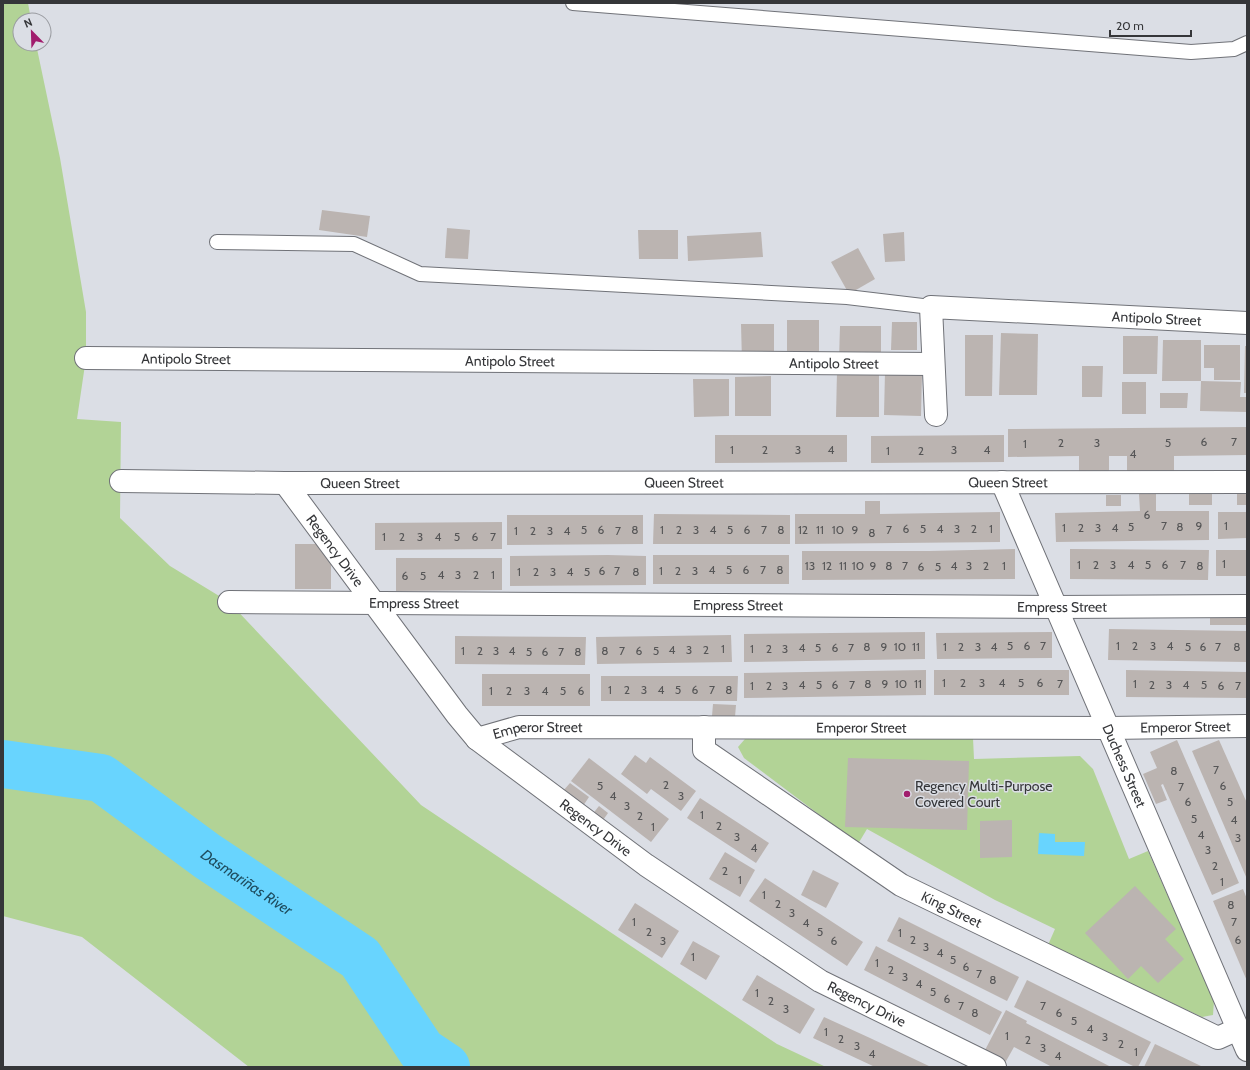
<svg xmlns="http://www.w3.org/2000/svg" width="1250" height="1070" viewBox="0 0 1250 1070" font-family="Cabin,sans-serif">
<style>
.green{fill:#b2d396}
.water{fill:#68d4fe}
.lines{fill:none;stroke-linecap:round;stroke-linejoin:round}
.river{stroke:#68d4fe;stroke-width:48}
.building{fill:#bbb4b1}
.service-casing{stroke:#707278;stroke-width:16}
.minor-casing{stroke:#707278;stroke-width:24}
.service{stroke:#fff;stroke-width:14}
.minor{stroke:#fff;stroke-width:22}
.poi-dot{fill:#a11d6d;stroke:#dbdee5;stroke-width:1.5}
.labels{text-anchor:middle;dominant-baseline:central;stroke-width:3;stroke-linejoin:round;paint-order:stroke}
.number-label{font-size:12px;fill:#565657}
.street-label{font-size:14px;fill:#353639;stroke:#dbdee5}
.poi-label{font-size:14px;fill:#353639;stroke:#dbdee5;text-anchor:start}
.water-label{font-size:15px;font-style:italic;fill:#1e4c5e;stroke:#dbdee5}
</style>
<rect width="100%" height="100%" fill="#dbdee5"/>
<g class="green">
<polygon points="3,3 28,3 31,20 20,20 20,44 36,44 60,158 86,312 86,358 77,419 121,422 120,518 170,566 229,602 421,805 777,1044 826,1067 249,1067 82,937 3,916"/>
<polygon points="973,738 974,759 1080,756 1093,769 1129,859 1148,851 1214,1001 1213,1015 1202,1017 1048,945 1055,929 995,900 867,829 858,844 744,758 738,747 745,739"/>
</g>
<polygon class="water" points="1039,833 1055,834 1055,842 1085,842 1084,856 1038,854"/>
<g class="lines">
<path class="river" id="s1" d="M3 764 101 778 207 856 360 958 422 1051 446 1067"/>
</g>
<g class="building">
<polygon points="322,210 370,216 367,237 319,230"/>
<polygon points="447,228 470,230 468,259 445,258"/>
<polygon points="638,230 678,230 678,259 639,259"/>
<polygon points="761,232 763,257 688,261 687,236"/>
<polygon points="904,232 905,261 885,262 883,234"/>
<polygon points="858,248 875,279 849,294 831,262"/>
<polygon points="787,320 819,320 819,361 787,362"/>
<polygon points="892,322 917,322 917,350 891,350"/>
<polygon points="741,324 774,324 774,361 742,362"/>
<polygon points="840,326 881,326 881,360 839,360"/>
<polygon points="1001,333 1038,334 1037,395 999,395"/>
<polygon points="965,335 993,335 992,396 965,396"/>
<polygon points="1123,336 1158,336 1157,374 1123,374"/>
<polygon points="1163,340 1201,340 1201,381 1162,381"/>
<polygon points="1204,345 1240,345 1240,380 1214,380 1214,368 1204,368"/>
<polygon points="1245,346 1247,346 1247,393 1244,393"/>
<polygon points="1082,366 1103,366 1102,397 1082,397"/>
<polygon points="837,371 879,371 879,417 836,417"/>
<polygon points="885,372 922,373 921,416 884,415"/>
<polygon points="771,376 771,416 735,416 735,377"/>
<polygon points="693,379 729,379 729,416 694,417"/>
<polygon points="1201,381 1241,382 1240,397 1247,397 1247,412 1200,411"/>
<rect x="1122" y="382" width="24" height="32"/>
<polygon points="1160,393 1188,393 1187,408 1160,408"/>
<polygon points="1247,427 1247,455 1174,456 1174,474 1127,475 1127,456 1109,456 1109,473 1079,473 1079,456 1008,457 1008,429"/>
<polygon points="715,435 847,435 847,462 715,463"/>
<polygon points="1004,435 1004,462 871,463 871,436"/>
<rect x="1237" y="492" width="10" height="13"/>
<rect x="1189" y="493" width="23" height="12"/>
<polygon points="1139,494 1156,494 1156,511 1209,511 1209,540 1056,542 1055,513 1140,511"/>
<rect x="1106" y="495" width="15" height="11"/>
<polygon points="865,501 880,501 880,514 1000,512 1000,542 795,544 795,514 865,514"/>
<polygon points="1218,512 1247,512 1247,538 1218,539"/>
<polygon points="654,514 790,515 790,544 653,544"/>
<polygon points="507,515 643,515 643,544 507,545"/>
<polygon points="502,522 502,549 375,550 375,523"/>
<polygon points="295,544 324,544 331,558 331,589 295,589"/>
<polygon points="1015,549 1015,579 802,580 802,551 929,551"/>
<polygon points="1070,549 1209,550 1208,580 1070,579"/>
<rect x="1216" y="550" width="31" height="26"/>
<polygon points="608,555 646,556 646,585 510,586 510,556"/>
<rect x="653" y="555" width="136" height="29"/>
<polygon points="396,558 502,558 502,590 396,591"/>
<rect x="1210" y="614" width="37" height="11"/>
<polygon points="1109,629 1247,631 1247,662 1108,660"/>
<polygon points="925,632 925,659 744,662 744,634"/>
<polygon points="1052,632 1052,658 937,659 936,633"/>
<polygon points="731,635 732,662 597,664 596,637"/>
<polygon points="455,636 586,637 585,665 455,664"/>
<polygon points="926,670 926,695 744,698 744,673"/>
<rect x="934" y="670" width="135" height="25"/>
<polygon points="1126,670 1247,672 1247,698 1126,697"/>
<rect x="482" y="674" width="108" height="32"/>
<polygon points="601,676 738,676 737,701 601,701"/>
<polygon points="713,704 736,705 735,717 712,716"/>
<polygon points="1177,740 1239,883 1212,895 1163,784 1161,785 1167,800 1156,804 1143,774 1157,768 1150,752"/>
<polygon points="1219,740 1247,803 1247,879 1192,751"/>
<polygon points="635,755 646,763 650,757 696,791 681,811 651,789 647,794 621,774"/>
<polygon points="589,758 669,819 651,842 571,781"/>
<polygon points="848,758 969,761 967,830 845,827"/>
<polygon points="570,783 589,797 583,806 563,791"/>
<polygon points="700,798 769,843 756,863 687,818"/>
<polygon points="599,806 608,813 601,823 591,816"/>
<polygon points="1012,820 1012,857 980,858 980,821"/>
<polygon points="725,852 755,870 740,897 709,879"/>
<polygon points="813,870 839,883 826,908 801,895"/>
<polygon points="765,878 863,942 847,966 749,901"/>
<polygon points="1135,886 1176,929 1165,939 1184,959 1158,983 1141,966 1128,979 1085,933"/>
<polygon points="1243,889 1247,899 1247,981 1213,901"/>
<polygon points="635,903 679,931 662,958 618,930"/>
<polygon points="899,917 1019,977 1007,1001 887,941"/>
<polygon points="693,941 720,956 706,980 680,964"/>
<polygon points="876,946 1002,1012 990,1035 864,970"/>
<polygon points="757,975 815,1009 800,1034 742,1000"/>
<polygon points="1027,980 1151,1042 1138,1067 1135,1067 1014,1007"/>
<polygon points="1006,1010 1027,1021 1026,1023 1111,1067 1052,1067 1014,1047 1005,1063 984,1052"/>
<polygon points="824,1017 870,1038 931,1067 875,1067 813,1038"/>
<polygon points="1155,1044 1174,1053 1203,1067 1144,1067"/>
</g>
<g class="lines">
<defs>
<g id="service">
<polyline points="573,3 1191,52 1234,49 1247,43"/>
<polyline points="217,242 354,244 420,274 847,297 931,307"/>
</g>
<g id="minor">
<path id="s2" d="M86 358 933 364"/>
<path id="s3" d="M936 415 931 307 1247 323"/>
<path id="s4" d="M121 481 285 483 1247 482"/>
<path id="s5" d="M1002 482 1247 1050"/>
<path id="s6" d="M285 483 457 715 477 739 646 865 820 981 995 1067"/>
<path id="s7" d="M229 602 1056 607 1247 606"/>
<path id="s8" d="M704 727V750L901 885 1218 1038 1238 1029"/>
<path id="s9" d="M477 739 519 727 1109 728 1247 726"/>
</g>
</defs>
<use href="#service" class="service-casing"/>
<use href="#minor" class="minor-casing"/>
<use href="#service" class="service"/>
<use href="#minor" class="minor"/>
</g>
<circle class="poi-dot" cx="907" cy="794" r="4"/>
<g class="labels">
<g class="number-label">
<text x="1204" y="441">6</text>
<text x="1234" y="441">7</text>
<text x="1061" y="442">2</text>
<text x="1097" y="442">3</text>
<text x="1168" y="442">5</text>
<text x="1025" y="443">1</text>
<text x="732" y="449">1</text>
<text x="765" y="449">2</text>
<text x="798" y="449">3</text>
<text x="831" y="449">4</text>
<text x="954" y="449">3</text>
<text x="987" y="449">4</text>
<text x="888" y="450">1</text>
<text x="921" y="450">2</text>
<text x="1133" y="453">4</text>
<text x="1147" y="514">6</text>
<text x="1164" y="525">7</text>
<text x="1199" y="525">9</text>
<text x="1226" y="525">1</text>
<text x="1131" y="526">5</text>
<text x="1180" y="526">8</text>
<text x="1064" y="527">1</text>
<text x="1081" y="527">2</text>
<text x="1098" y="527">3</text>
<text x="1115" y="527">4</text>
<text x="906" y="528">6</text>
<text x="923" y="528">5</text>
<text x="940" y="528">4</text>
<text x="957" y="528">3</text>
<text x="974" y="528">2</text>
<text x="991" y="528">1</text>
<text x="584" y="529">5</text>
<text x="601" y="529">6</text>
<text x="635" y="529">8</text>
<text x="662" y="529">1</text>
<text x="679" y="529">2</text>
<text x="696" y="529">3</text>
<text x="713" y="529">4</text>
<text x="730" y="529">5</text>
<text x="747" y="529">6</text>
<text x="764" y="529">7</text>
<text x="781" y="529">8</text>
<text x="803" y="529">12</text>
<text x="820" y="529">11</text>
<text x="838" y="529">10</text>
<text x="855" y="529">9</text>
<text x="889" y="529">7</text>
<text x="516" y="530">1</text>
<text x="533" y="530">2</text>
<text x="550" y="530">3</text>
<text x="567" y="530">4</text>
<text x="618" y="530">7</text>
<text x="872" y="532">8</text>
<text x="384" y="536">1</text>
<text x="402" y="536">2</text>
<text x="420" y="536">3</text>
<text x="438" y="536">4</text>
<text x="457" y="536">5</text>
<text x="475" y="536">6</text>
<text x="493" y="536">7</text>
<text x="1224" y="563">1</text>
<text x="1079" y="564">1</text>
<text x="1096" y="564">2</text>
<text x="1113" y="564">3</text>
<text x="1131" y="564">4</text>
<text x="1148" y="564">5</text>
<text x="1165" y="564">6</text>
<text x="1183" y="564">7</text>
<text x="810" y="565">13</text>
<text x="827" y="565">12</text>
<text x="843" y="565">11</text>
<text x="858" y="565">10</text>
<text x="873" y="565">9</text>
<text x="889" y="565">8</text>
<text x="905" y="565">7</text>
<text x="954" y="565">4</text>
<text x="969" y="565">3</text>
<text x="986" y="565">2</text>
<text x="1004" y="565">1</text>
<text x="1200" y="565">8</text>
<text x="921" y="566">6</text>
<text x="938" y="566">5</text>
<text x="712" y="569">4</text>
<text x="729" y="569">5</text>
<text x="746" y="569">6</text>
<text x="763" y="569">7</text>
<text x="780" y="569">8</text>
<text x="602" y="570">6</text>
<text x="617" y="570">7</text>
<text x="661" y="570">1</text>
<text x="678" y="570">2</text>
<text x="695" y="570">3</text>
<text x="519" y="571">1</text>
<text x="536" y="571">2</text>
<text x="553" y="571">3</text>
<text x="570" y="571">4</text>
<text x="587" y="571">5</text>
<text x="636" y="571">8</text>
<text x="441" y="574">4</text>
<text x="458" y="574">3</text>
<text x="476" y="574">2</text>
<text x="493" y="574">1</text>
<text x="405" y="575">6</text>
<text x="423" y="575">5</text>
<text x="1010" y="645">5</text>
<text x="1027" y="645">6</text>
<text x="1043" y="645">7</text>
<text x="1118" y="645">1</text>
<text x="1135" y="645">2</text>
<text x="1153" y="645">3</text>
<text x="1170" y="645">4</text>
<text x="867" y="646">8</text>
<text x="884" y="646">9</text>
<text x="900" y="646">10</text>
<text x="916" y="646">11</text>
<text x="945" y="646">1</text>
<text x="961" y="646">2</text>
<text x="978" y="646">3</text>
<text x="994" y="646">4</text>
<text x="1188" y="646">5</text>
<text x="1203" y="646">6</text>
<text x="1218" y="646">7</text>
<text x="1237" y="646">8</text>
<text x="802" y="647">4</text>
<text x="818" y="647">5</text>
<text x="835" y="647">6</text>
<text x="851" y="647">7</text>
<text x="723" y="648">1</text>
<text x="752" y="648">1</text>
<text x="769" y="648">2</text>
<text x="785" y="648">3</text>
<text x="672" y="649">4</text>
<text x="689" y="649">3</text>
<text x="706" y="649">2</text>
<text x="463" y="650">1</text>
<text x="480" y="650">2</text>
<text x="496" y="650">3</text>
<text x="512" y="650">4</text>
<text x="605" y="650">8</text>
<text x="622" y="650">7</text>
<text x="639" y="650">6</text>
<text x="656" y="650">5</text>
<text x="529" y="651">5</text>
<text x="545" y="651">6</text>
<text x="561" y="651">7</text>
<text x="578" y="651">8</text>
<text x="944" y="682">1</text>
<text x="963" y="682">2</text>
<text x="982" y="682">3</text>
<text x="1002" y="682">4</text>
<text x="1021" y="682">5</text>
<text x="1040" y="682">6</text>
<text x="868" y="683">8</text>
<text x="885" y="683">9</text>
<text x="901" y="683">10</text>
<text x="918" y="683">11</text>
<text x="1060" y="683">7</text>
<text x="1135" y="683">1</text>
<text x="802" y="684">4</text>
<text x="819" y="684">5</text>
<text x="835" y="684">6</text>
<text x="852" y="684">7</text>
<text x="1152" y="684">2</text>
<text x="1169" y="684">3</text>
<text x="1186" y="684">4</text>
<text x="1204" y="684">5</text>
<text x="752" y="685">1</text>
<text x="769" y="685">2</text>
<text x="785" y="685">3</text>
<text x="1221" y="685">6</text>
<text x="1238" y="685">7</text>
<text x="610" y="689">1</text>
<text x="627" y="689">2</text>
<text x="644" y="689">3</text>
<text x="661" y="689">4</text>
<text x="678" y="689">5</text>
<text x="695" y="689">6</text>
<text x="712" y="689">7</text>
<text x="729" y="689">8</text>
<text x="491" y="690">1</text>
<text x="509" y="690">2</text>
<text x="527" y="690">3</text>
<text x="545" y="690">4</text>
<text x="563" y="690">5</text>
<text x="581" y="690">6</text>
<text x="1216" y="769">7</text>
<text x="1174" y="770">8</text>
<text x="666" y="784">2</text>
<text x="600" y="785">5</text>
<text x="1223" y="785">6</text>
<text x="1181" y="786">7</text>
<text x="613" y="795">4</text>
<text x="681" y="795">3</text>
<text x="1188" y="801">6</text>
<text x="1230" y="801">5</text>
<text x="627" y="805">3</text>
<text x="702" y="814">1</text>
<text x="640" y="815">2</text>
<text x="1194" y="818">5</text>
<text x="1234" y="819">4</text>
<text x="719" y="825">2</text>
<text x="653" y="826">1</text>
<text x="1201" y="834">4</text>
<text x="737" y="836">3</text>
<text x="1238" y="837">3</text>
<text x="754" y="847">4</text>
<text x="1208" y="849">3</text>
<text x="1215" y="865">2</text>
<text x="725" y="870">2</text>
<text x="740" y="879">1</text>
<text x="1222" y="881">1</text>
<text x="764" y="894">1</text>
<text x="778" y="903">2</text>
<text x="1231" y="904">8</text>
<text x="792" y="912">3</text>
<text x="634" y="921">1</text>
<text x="1234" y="921">7</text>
<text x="806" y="922">4</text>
<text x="649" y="931">2</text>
<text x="820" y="931">5</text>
<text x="900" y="932">1</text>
<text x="913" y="939">2</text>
<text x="1238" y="939">6</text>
<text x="663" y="940">3</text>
<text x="834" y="940">6</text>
<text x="926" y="946">3</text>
<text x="940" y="952">4</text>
<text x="693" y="956">1</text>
<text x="953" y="959">5</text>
<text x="877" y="962">1</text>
<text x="966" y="966">6</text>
<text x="891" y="969">2</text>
<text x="979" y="973">7</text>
<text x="905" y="976">3</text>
<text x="993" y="979">8</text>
<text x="919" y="983">4</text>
<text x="933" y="991">5</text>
<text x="757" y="992">1</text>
<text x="947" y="998">6</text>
<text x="771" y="1000">2</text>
<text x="961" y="1005">7</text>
<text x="1043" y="1005">7</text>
<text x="786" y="1008">3</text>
<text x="975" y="1012">8</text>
<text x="1059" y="1012">6</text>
<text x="1074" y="1020">5</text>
<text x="1090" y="1028">4</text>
<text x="826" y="1031">1</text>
<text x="1007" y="1035">1</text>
<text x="1105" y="1036">3</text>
<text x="841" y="1038">2</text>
<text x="1028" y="1039">2</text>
<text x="1121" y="1043">2</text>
<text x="857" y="1045">3</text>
<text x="1043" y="1047">3</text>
<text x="1136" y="1051">1</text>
<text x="872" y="1053">4</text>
<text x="1058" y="1055">4</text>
</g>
<g class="street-label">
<text stroke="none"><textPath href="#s3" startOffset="334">Antipolo Street</textPath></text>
<text stroke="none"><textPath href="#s2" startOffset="100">Antipolo Street</textPath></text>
<text stroke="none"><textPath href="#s2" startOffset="424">Antipolo Street</textPath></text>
<text stroke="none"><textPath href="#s2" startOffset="748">Antipolo Street</textPath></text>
<text stroke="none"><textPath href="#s4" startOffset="887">Queen Street</textPath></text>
<text stroke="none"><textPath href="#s4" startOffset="239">Queen Street</textPath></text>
<text stroke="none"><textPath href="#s4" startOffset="563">Queen Street</textPath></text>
<text stroke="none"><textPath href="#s6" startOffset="84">Regency Drive</textPath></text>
<text stroke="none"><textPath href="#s7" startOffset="185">Empress Street</textPath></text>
<text stroke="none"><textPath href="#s7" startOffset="509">Empress Street</textPath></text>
<text stroke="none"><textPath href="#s7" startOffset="833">Empress Street</textPath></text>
<text stroke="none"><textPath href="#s9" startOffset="386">Emperor Street</textPath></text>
<text stroke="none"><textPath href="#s9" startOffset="710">Emperor Street</textPath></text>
<text stroke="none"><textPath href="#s9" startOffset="62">Emperor Street</textPath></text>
<text stroke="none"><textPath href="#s5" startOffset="309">Duchess Street</textPath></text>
<text stroke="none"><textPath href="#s6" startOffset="468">Regency Drive</textPath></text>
<text stroke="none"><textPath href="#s8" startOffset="318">King Street</textPath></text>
<text stroke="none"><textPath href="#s6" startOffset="792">Regency Drive</textPath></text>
</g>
<g class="poi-label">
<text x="915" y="786">Regency Multi-Purpose<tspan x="915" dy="16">Covered Court</tspan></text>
</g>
<g class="water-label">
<text stroke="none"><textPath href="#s1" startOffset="278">Dasmariñas River</textPath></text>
</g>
</g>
<rect width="1250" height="1070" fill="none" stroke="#353639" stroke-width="8"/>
<g transform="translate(32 32) rotate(337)"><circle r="19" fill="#dbdee5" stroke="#999ba0"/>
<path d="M0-3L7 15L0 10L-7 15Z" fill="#a11d6d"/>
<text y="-6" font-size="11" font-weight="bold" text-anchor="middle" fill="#353639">N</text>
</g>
<path d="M1110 30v6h81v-6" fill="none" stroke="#353639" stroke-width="2"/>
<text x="1116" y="30" font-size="12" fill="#353639" stroke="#dbdee5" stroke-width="3" paint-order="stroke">20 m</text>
</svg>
